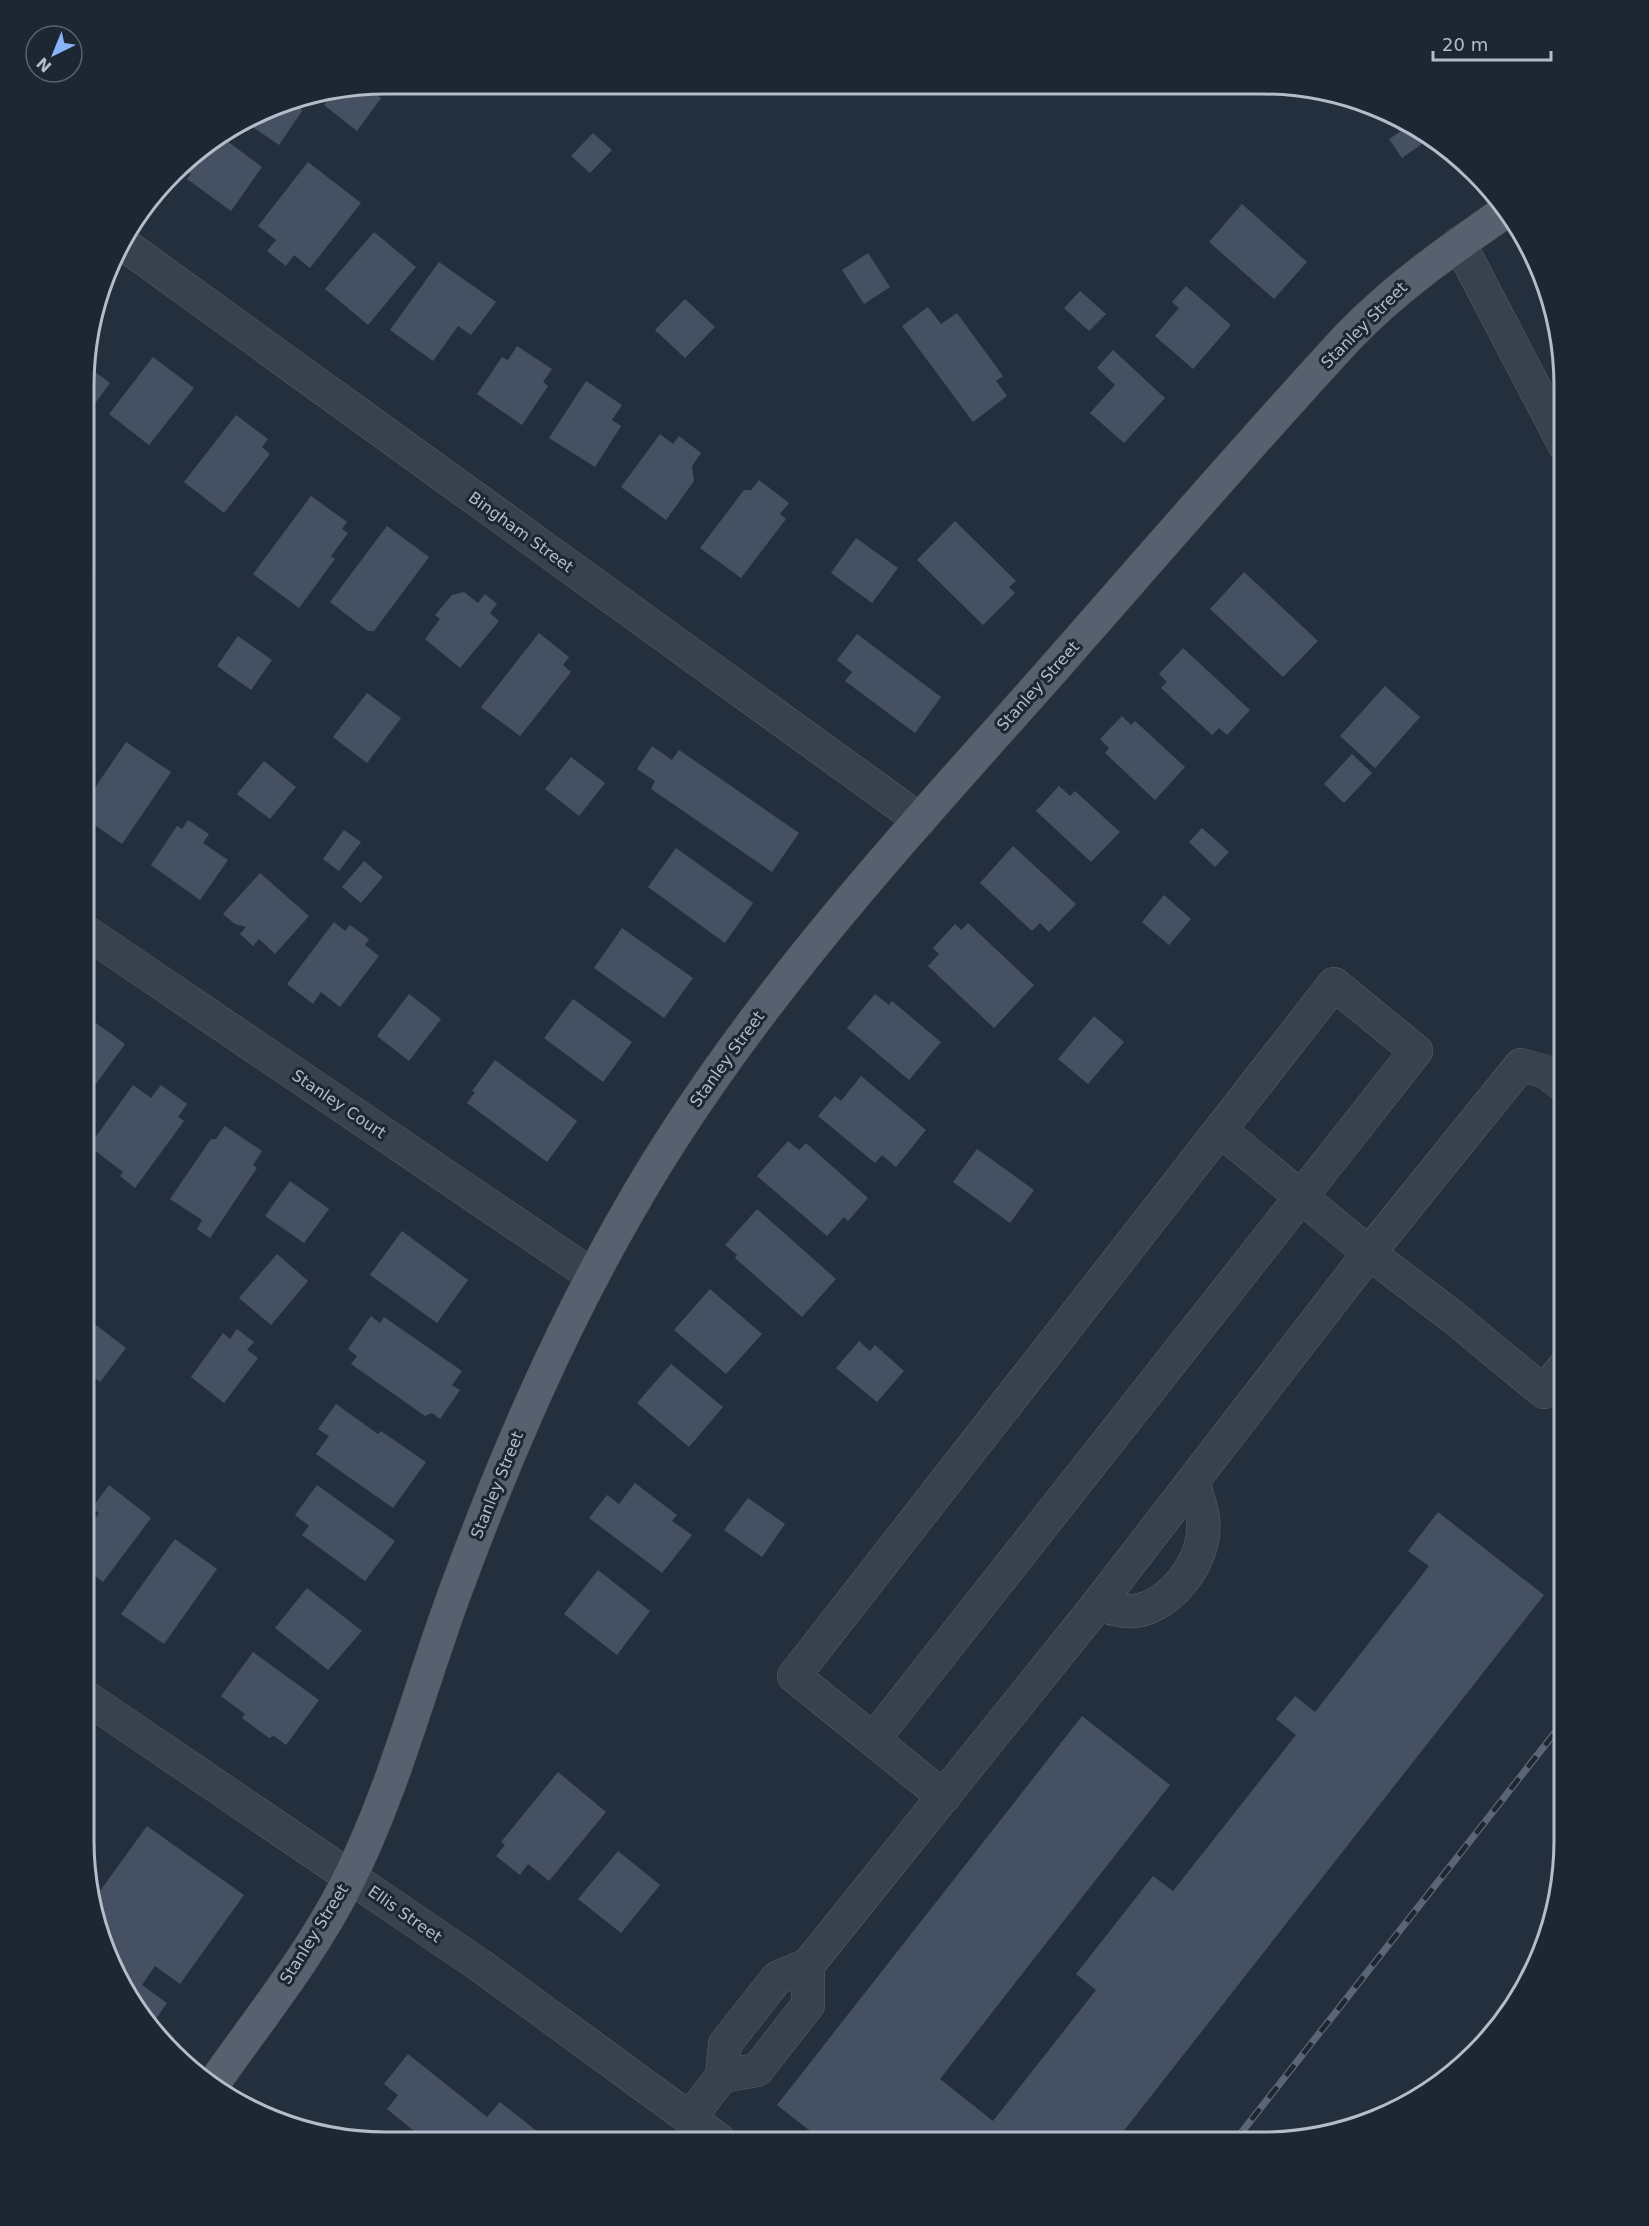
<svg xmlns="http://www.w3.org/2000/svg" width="1649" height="2226" viewBox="0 0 1649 2226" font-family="'DejaVu Sans',sans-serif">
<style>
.building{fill:#455162}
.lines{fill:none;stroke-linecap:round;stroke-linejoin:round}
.minor-casing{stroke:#565f6c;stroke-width:34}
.major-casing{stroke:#414a57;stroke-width:34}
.minor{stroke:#38414e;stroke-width:33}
.major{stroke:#56606e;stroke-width:33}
.rail-casing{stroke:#5a6575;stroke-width:7}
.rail{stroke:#1d2633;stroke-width:4.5;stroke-dasharray:14;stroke-linecap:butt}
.labels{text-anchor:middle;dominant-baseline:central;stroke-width:6;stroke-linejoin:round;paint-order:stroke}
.street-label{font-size:16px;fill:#b4bcc9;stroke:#1d2633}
.rim{fill:none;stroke:#b4bcc9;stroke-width:3}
</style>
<rect width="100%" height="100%" fill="#242f3e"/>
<g class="building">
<polygon points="366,87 381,98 357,131 324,105 333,93"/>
<polygon points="307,97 301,107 302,111 279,145 248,124 289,100"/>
<polygon points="1386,111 1431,135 1432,137 1402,158 1389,139 1400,132"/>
<polygon points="593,133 612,150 590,173 571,156"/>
<polygon points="223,138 262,167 231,211 187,179 191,174 181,167 187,159 203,150 206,153 212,145"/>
<polygon points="308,162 361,203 310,268 294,255 286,266 267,251 276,240 258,226"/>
<polygon points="1242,204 1307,262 1274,299 1209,242"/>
<polygon points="374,232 416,267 368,325 325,289"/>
<polygon points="868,253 890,287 864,304 842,270"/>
<polygon points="439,262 496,302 471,335 458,326 433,361 390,330"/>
<polygon points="1186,286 1231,325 1193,369 1155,336 1179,308 1172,302"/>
<polygon points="1080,291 1106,314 1089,331 1064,308"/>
<polygon points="685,299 715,327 685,358 655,330"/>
<polygon points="928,307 941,324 957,313 1003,376 996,381 1007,396 973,422 902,326"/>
<polygon points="517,346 552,369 543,382 548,386 522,425 477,394 502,357 508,360"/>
<polygon points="1113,350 1165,398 1124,443 1090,413 1115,385 1097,368"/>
<polygon points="153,357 194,388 149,445 109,414"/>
<polygon points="87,366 110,383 87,414"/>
<polygon points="586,381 622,405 612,420 621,426 595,467 549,438"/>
<polygon points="236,415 268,439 262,447 270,454 224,513 184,482"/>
<polygon points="660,434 673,444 679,436 701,453 692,466 694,481 666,520 621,487"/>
<polygon points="759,480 789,503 780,514 786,519 741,578 700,548 744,490 751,490"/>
<polygon points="311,496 347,522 342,529 348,533 331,556 335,559 299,608 253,574"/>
<polygon points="955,521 1016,581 1009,587 1015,593 983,625 917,560"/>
<polygon points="387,526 429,557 374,631 368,631 330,602"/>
<polygon points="856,538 898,568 872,603 831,573"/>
<polygon points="1244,572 1318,641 1283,677 1210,609"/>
<polygon points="464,592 478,603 485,594 497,604 490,613 499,621 460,668 425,639 440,619 435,615 452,595"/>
<polygon points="539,633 569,657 563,665 571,672 520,736 481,707"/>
<polygon points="857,634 941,697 915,733 845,681 852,672 837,660"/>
<polygon points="238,636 272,660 251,690 217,666"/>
<polygon points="1183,648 1250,710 1227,735 1219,728 1212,735 1161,688 1167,682 1159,674"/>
<polygon points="1385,686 1420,717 1375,768 1340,736"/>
<polygon points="367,693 401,718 367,763 333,737"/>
<polygon points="1122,716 1131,725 1135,721 1185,767 1155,800 1105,753 1109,748 1100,739"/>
<polygon points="126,742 171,772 122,844 86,819 86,801"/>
<polygon points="652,746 672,760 679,750 799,833 772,872 651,789 655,781 637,769"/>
<polygon points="1352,754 1372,773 1344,803 1324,784"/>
<polygon points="571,757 605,783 579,816 545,789"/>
<polygon points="264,761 296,787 270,819 237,794"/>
<polygon points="1059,786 1070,796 1075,791 1120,832 1091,862 1036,811"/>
<polygon points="188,820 209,834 203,843 228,860 200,900 151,865 177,826 182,829"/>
<polygon points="1202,828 1229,852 1215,867 1189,842"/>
<polygon points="344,830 361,842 339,871 323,859"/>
<polygon points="1013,846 1076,904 1049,932 1040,923 1032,931 980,883"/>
<polygon points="676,848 753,903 725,943 648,887"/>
<polygon points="364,861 383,877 361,903 342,887"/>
<polygon points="260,873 309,916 275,954 259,939 253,946 240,934 246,927 235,924 223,914"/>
<polygon points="1164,895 1191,919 1169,945 1142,922"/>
<polygon points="334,922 345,931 350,925 369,939 365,945 379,956 340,1007 321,992 313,1004 287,984"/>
<polygon points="968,923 1034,985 994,1028 928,966 939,954 933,948 955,924 961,930"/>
<polygon points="622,928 693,978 664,1018 594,968"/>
<polygon points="409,994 441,1019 409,1061 377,1036"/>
<polygon points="875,994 889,1005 892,1001 941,1042 909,1080 847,1028"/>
<polygon points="573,999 632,1042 603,1082 544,1038"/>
<polygon points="85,1015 125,1044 85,1099"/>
<polygon points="1094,1016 1124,1042 1088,1084 1058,1059"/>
<polygon points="495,1060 577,1121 547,1162 467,1103 475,1092 472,1091"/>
<polygon points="861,1076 926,1130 896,1167 882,1155 875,1163 818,1116 835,1096 841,1101"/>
<polygon points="133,1085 151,1098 161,1085 187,1104 178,1117 184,1121 135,1188 120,1176 123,1172 89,1146"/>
<polygon points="225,1126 262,1151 253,1165 257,1168 210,1238 197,1229 202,1220 170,1199 211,1139 216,1139"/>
<polygon points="788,1141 799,1150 806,1143 868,1198 848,1221 844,1217 827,1236 757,1176"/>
<polygon points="977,1149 1034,1190 1010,1223 953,1182"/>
<polygon points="290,1181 329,1209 304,1243 265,1216"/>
<polygon points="757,1209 836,1279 802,1317 735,1258 737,1255 725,1245"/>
<polygon points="402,1231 468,1280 437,1323 370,1275"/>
<polygon points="277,1254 308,1281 271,1325 239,1298"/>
<polygon points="710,1289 762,1334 726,1374 674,1330"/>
<polygon points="371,1316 380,1323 384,1317 462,1371 452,1385 460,1390 440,1419 432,1413 425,1416 351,1364 357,1356 348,1349"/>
<polygon points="92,1322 126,1348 100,1382 85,1370 85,1331"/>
<polygon points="237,1329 254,1342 247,1350 258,1358 224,1403 191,1377 223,1333 230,1339"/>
<polygon points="859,1341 870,1351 875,1345 904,1371 877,1402 836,1368"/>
<polygon points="671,1364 723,1407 689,1447 637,1403"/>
<polygon points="336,1404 378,1434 381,1431 426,1462 393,1508 316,1454 329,1436 318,1429"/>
<polygon points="635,1483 677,1515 672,1521 692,1535 662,1573 589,1518 607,1495 619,1504"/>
<polygon points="109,1485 151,1518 103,1582 84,1567 85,1552 92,1543 85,1537 85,1532 99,1513 92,1508"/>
<polygon points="317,1485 395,1541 365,1581 302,1535 309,1526 295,1515"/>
<polygon points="748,1498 785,1524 762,1557 724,1530"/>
<polygon points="1438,1512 1544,1595 1115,2142 823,2141 777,2105 1082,1716 1170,1785 940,2079 993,2121 1096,1990 1076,1974 1153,1876 1173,1891 1296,1735 1276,1719 1295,1696 1315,1712 1429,1566 1408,1551"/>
<polygon points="175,1539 217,1569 164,1644 121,1614"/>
<polygon points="598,1570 650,1611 617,1655 564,1614"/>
<polygon points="307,1588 362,1631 328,1670 275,1628"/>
<polygon points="253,1652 319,1700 286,1745 274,1736 269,1738 242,1718 245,1714 221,1696"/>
<polygon points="558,1772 606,1812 549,1881 528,1864 520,1875 496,1856 505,1845 501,1842"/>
<polygon points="147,1826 244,1895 180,1984 155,1966 142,1985 167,2003 151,2026 115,1974 101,1936 104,1932 98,1927 94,1917 92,1902"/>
<polygon points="618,1851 660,1885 621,1933 578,1899"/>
<polygon points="408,2054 487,2117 500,2102 548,2140 425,2140 387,2109 398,2095 384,2084"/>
</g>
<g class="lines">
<defs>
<g id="minor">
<polyline points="122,243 920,820"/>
<polyline points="1459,243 1565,446"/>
<polyline points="86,932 593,1276"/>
<polyline points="1220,1130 1369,1253 1521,1065 1546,1072 1565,1087"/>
<path d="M1098 1604C1110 1608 1122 1612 1135 1611 1174 1605 1208 1557 1203 1518 1201 1506 1196 1493 1193 1482"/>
<polyline points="84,1696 481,1966 719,2140"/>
<polyline points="873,1740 1416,1051 1334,984 794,1676 944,1797"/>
<polyline points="808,1965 808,2005 757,2070 722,2076 725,2044 777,1978 808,1965 1098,1604 1369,1253 1453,1317 1544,1392 1565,1366"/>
<polyline points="689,2119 722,2076"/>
</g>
<path id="major" d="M212 2086C258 2020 311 1955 347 1883 393 1792 419 1690 454 1595 503 1462 558 1333 629 1210 736 1022 882 861 1025 701 1133 579 1238 456 1348 337 1396 287 1450 250 1506 211"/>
</defs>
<use href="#minor" class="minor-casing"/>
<use href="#major" class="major-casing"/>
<use href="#minor" class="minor"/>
<use href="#major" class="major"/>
<defs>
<polyline id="rail" points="1234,2142 1564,1721"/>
</defs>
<use href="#rail" class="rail-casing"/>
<use href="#rail" class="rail"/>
</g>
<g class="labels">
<g class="street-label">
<text transform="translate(1364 325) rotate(-45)">Stanley Street</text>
<text transform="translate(521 532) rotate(36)">Bingham Street</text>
<text transform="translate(1038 686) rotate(-48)">Stanley Street</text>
<text transform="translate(727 1059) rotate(-54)">Stanley Street</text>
<text transform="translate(339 1104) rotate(34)">Stanley Court</text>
<text transform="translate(497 1485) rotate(-68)">Stanley Street</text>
<text transform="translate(405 1914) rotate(35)">Ellis Street</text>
<text transform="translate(314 1934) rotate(-58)">Stanley Street</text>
</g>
</g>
<path d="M0 0H1649V2226H0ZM386 94H1262A292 292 0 0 1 1554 386V1840A292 292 0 0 1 1262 2132H386A292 292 0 0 1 94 1840V386A292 292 0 0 1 386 94Z" fill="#1d2633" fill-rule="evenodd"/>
<path class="rim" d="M386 94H1262A292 292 0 0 1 1554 386V1840A292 292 0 0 1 1262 2132H386A292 292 0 0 1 94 1840V386A292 292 0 0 1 386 94Z"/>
<g transform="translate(54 54) rotate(223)"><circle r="28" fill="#1d2633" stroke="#59626f" stroke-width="1.5"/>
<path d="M0-4.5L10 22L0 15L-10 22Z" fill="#8ab4f8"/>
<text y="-9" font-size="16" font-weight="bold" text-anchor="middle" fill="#b4bcc9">N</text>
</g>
<path d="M1433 51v9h118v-9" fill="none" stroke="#b4bcc9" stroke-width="3"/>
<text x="1442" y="51" font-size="18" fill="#b4bcc9" stroke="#1d2633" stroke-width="4.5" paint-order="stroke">20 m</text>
</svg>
